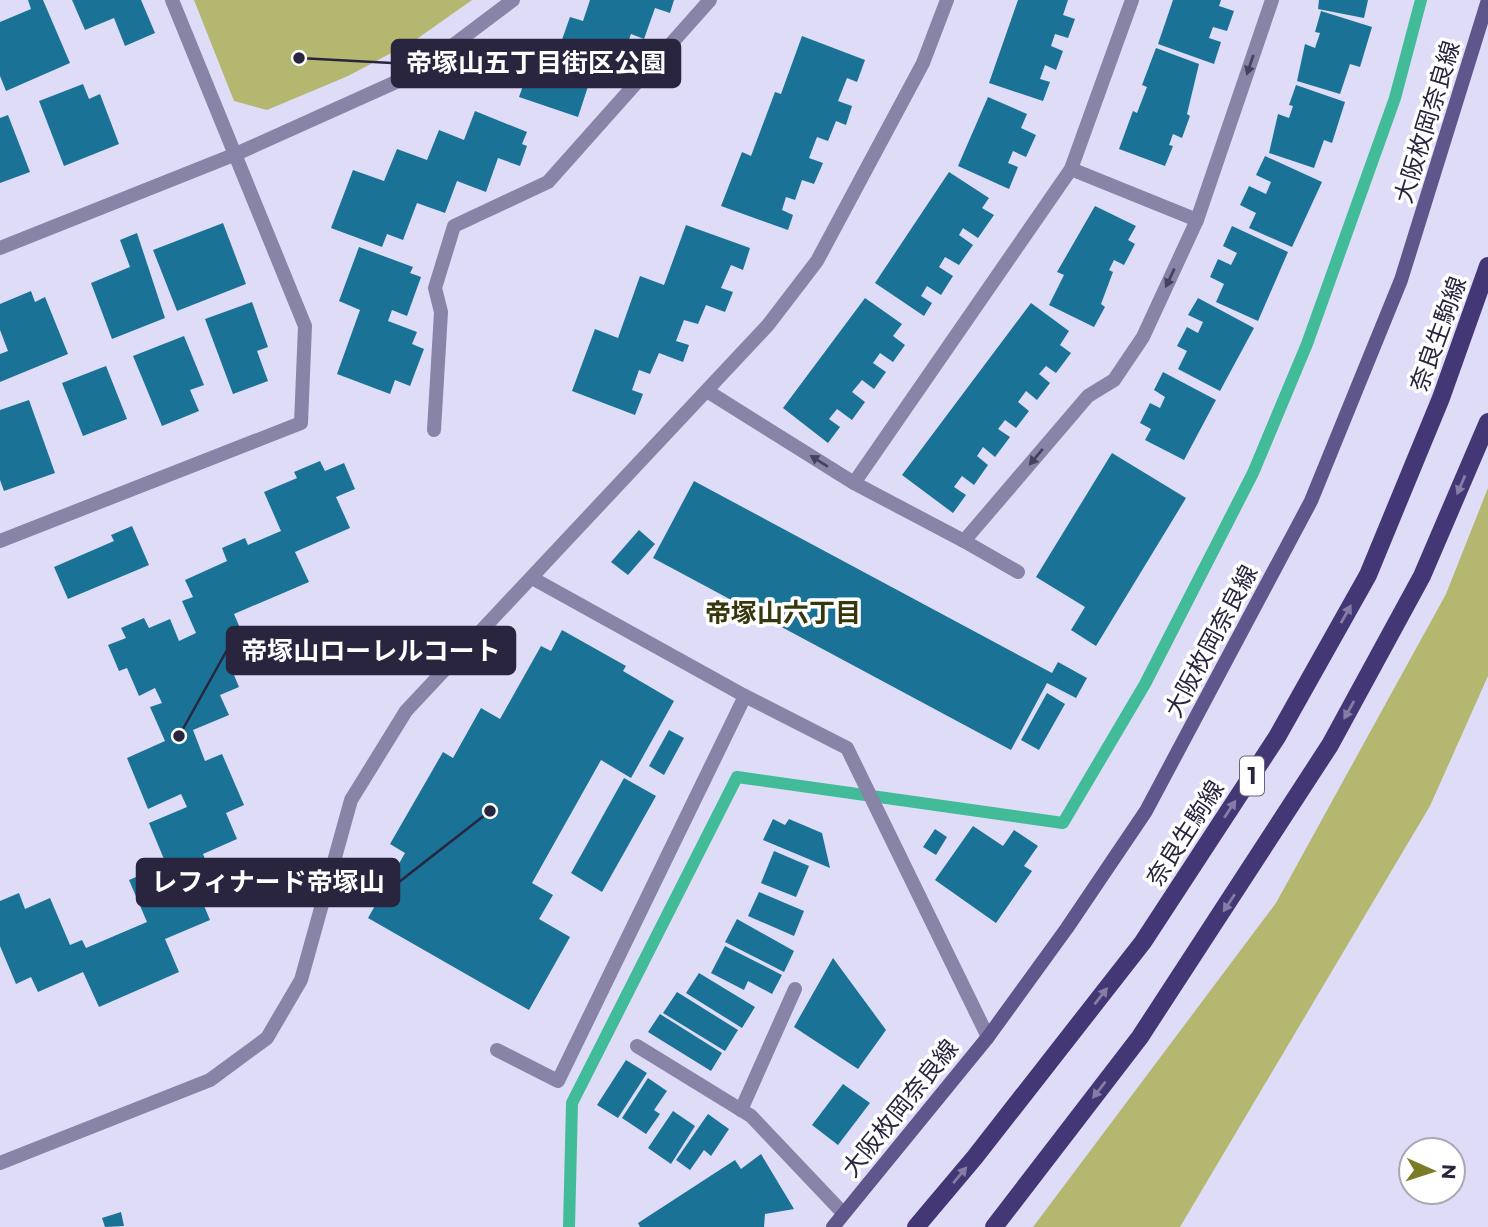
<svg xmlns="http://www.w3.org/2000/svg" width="1488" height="1227" viewBox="0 0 1488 1227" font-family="Montserrat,'Noto Sans JP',sans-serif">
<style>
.green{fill:#b4b770}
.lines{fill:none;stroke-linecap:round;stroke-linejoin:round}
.stream{stroke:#42bb98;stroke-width:12}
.building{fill:#1a7396}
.service{stroke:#8884a8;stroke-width:14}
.pedestrian{stroke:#8884a8;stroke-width:14}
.minor{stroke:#8884a8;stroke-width:14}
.secondary{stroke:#5f578b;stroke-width:14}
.primary{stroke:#443775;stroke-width:18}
.oneway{fill:#46425e}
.oneway2{fill:#857da5}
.labels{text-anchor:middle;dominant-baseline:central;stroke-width:7;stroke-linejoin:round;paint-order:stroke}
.shield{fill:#fff;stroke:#696679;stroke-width:2}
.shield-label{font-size:23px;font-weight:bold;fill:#29253f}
.street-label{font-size:24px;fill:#29253f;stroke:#fff}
.neighbourhood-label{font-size:26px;font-weight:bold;fill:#36370d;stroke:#fff}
.leader{fill:none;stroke:#29253f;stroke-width:2.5}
.callout-dot{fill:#29253f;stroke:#fff;stroke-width:2.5}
.callout{fill:#29253f;stroke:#29253f;stroke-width:2.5}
.callout-label{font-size:26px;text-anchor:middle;font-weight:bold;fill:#fff}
</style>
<rect width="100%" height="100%" fill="#dfdcf8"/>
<g class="green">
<polygon points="194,0 472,0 414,41 348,76 267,110 234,101"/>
<polygon points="1488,488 1488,676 1430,806 1180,1227 1033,1227 1276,903 1446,594"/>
</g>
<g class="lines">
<polyline class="stream" points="569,1227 572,1103 737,777 1063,823 1145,684 1253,473 1307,344 1395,98 1421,0"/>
</g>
<g class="building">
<polygon points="28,0 43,0 70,63 6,91 0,76 0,22 31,9"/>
<polygon points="72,0 141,0 155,33 125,46 114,18 85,30"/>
<polygon points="590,0 674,0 670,13 655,8 644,39 631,34 618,70 596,62 578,117 519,97 539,41 559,48 570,17 583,21"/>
<polygon points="1018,0 1068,0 1063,15 1075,19 1068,38 1055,34 1051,46 1063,51 1056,70 1045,65 1040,79 1050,82 1043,101 989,83"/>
<polygon points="1173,0 1221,0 1219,6 1234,11 1227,31 1213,27 1209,38 1221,42 1214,64 1158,44"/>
<polygon points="1319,0 1368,0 1364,18 1318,9"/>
<polygon points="1321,11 1372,27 1360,67 1350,64 1340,94 1297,81 1305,44 1315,48 1320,33 1315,32"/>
<polygon points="802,36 865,60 857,82 847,78 838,101 852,106 846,125 836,121 828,141 817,137 809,158 823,163 814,184 802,180 795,200 786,197 782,210 793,215 788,230 721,206 742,152 751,156 775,92 781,94"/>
<polygon points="1156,48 1199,64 1187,114 1190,116 1182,138 1173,134 1169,145 1173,146 1165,166 1119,149 1133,111 1137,113 1147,87 1142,85"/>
<polygon points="83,84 89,99 100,94 119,144 64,166 39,101"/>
<polygon points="1296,85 1345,102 1332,143 1324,140 1314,168 1269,153 1278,114 1289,118 1293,106 1289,105"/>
<polygon points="988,97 1027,114 1021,128 1036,135 1026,157 1013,151 1008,163 1018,167 1009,189 958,166"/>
<polygon points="475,111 527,132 522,144 527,146 520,166 498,158 486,192 457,181 445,213 417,203 403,240 387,234 382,247 331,228 353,170 384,181 397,149 427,160 439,130 464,140"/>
<polygon points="8,115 30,172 0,183 0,118"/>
<polygon points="1265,156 1322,182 1292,247 1249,228 1256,213 1240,205 1249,186 1266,194 1271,182 1256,175"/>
<polygon points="949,172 989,198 982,208 994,215 978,238 963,228 959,235 973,245 959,265 945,257 939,267 953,276 941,295 927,286 921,296 932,303 924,316 875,283"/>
<polygon points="1095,206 1136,226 1128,240 1135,244 1124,265 1114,260 1109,270 1113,272 1101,304 1105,307 1094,327 1049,305 1064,275 1057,272"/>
<polygon points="223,223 246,284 177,311 153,250"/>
<polygon points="686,225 750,248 743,270 731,265 721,288 733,292 725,312 706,305 698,324 684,320 676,341 689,345 683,362 659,353 650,374 639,370 632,390 643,394 635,415 572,391 595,329 618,338 640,276 664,285"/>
<polygon points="1232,226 1288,252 1258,321 1216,302 1224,284 1210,277 1218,259 1231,265 1237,253 1223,246"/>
<polygon points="137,233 165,318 112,339 91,283 130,267 120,240"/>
<polygon points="359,247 413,267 410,273 421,277 407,316 392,310 388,321 417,332 412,344 424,349 410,386 395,380 390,394 337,374 360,310 339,301"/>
<polygon points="31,291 35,302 45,297 68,354 0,382 0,354 8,351 0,330 0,304"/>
<polygon points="865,298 902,324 893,336 905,345 893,362 880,353 873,363 886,372 874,389 862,380 852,392 865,402 852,420 837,409 829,419 840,427 828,443 783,408"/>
<polygon points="1198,298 1254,328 1220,391 1178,369 1187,351 1177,346 1187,327 1198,333 1203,322 1188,315"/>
<polygon points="252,302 268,347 257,351 268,381 233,394 205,319"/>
<polygon points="1031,303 1069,331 1060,345 1071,353 1056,373 1046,366 1039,374 1050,383 1037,400 1026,391 1018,402 1029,411 1016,428 1005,420 998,429 1010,437 995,457 983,447 977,456 988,465 974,485 962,476 954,487 966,495 953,513 902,475"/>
<polygon points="184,336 204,385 190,390 199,411 162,426 133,356"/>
<polygon points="106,366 127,419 83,436 62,383"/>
<polygon points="1163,372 1216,400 1184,460 1145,440 1151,429 1140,423 1150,403 1160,408 1165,397 1154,390"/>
<polygon points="29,400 55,473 4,491 0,480 0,410"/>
<polygon points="1112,453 1186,498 1096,646 1071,630 1085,607 1036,577"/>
<polygon points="320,461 325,471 344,463 355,489 336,497 350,528 295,552 309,582 234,614 253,658 231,668 239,687 220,695 229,715 193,730 205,761 222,754 244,805 226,813 237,839 203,854 214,881 197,889 210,920 165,939 179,972 99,1007 83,972 38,992 31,977 16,984 0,946 0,901 19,893 25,909 50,898 70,945 82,940 86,948 147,922 129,880 166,864 149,823 187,807 181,794 148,809 127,758 165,741 150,707 162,703 155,688 139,696 127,668 119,671 108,645 126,638 121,628 144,618 149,628 170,619 179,641 196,633 182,601 193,597 185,580 227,561 222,548 245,538 248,545 281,531 264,492 297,478 294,472"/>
<polygon points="694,481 1052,673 1058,662 1087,678 1076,698 1047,683 1011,750 653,558"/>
<polygon points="132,526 149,565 68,599 54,567 114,541 111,535"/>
<polygon points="639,530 655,544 628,575 611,562"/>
<polygon points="562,630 626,666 623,671 674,701 631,778 601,760 532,883 553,895 539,919 570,937 529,1010 368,918 405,853 390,844 443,752 453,758 481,708 500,719 541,646 551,651"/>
<polygon points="1047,693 1065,704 1039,750 1021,740"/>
<polygon points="669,730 684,738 664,775 649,766"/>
<polygon points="624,778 656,796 602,892 571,873"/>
<polygon points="773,819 785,825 789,819 822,833 830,868 763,840"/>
<polygon points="973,826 1003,846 1014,830 1038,846 1024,866 1032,871 996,923 935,880"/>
<polygon points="935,829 947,837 936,855 923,847"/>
<polygon points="774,851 809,866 796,897 761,883"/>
<polygon points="759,892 804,911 794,936 748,916"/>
<polygon points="737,919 794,951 784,972 725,942"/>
<polygon points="725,946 782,975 772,994 748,981 744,990 711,973"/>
<polygon points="833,958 886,1030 858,1069 794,1027"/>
<polygon points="699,973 755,1007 742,1028 686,993"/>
<polygon points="677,992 738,1030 725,1051 663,1013"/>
<polygon points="660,1014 722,1053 711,1071 648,1032"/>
<polygon points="626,1060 647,1073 618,1118 597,1105"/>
<polygon points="648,1078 667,1091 654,1110 660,1114 646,1134 622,1118"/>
<polygon points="843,1084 870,1103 838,1145 812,1125"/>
<polygon points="673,1111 695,1126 671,1164 648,1148"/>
<polygon points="708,1114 729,1129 711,1156 704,1150 690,1170 676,1160"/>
<polygon points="761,1154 794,1209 765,1214 764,1227 640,1227 638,1223 735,1160 741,1169"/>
<polygon points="121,1212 124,1226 105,1227 102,1218"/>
</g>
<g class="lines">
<g class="service">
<polyline points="637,1046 751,1116 843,1213"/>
<polyline points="497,1050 558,1081 745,696"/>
<polyline points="741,1110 795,989"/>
</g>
<g class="pedestrian">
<polyline points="1071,169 1197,220"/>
<polyline points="707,391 854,483 964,541 1088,396 1114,380 1143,337 1197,220 1272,0"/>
<polyline points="434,430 441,312 435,288 454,226 548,182 710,0"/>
<polyline points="854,483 1071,169 1132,0"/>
<polyline points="964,541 1018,572"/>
</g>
<g class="minor">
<polyline points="0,248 236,154 416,73 513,0"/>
<polyline points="0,541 301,423 305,326 172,0"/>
<polyline points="532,578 745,696 847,748 988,1037"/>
<polyline points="0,1163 210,1080 267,1038 301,980 351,800 406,711 768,325 817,261 923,63 947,0"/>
</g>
<polyline class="secondary" points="833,1227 988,1037 1067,928 1146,811 1311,501 1401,280 1488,0"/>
<g class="primary">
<polyline points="916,1227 975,1157 1143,942 1277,737 1368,575 1441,398 1488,266"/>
<polyline points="994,1227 1140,1037 1330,745 1422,576 1488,422"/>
</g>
</g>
<defs><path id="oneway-solid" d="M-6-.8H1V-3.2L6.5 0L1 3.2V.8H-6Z" transform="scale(1.75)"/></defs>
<g class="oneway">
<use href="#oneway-solid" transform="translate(1250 65) rotate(109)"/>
<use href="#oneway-solid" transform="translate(1170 278) rotate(115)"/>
<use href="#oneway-solid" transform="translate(1036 457) rotate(130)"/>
<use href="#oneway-solid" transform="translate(819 461) rotate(-148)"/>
</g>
<g class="oneway2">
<use href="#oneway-solid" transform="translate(1461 485) rotate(113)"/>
<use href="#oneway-solid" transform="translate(1346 614) rotate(-61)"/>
<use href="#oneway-solid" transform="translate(1349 710) rotate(119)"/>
<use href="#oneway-solid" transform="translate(1230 809) rotate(-57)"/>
<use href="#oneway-solid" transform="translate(1229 903) rotate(123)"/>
<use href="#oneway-solid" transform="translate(1101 996) rotate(-52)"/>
<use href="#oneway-solid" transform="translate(1099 1090) rotate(128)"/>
<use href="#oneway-solid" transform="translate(960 1175) rotate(-50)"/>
</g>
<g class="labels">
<rect class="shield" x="1240" y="756.5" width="24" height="39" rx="5"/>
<g class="shield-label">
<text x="1252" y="776">1</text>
</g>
<g class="street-label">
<text transform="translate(1427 122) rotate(-73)">大阪枚岡奈良線</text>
<text transform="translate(1438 334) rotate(-70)">奈良生駒線</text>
<text transform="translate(1211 641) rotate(-62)">大阪枚岡奈良線</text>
<text transform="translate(1185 833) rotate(-57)">奈良生駒線</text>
<text transform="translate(900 1108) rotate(-51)">大阪枚岡奈良線</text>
</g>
<g class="neighbourhood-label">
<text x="783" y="613">帝塚山六丁目</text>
</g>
</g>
<path class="leader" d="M299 58L392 63M179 736L227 650M490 811L399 882"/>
<g class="callout-dot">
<circle cx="299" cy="58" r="7"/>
<circle cx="179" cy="736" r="7"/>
<circle cx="490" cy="811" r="7"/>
</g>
<g class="callout">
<rect x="392" y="40" width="288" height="47" rx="7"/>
<rect x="227" y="627" width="288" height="47" rx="7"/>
<rect x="137" y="859" width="262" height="47" rx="7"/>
</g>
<g class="callout-label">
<text x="536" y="72">帝塚山五丁目街区公園</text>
<text x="371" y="660">帝塚山ローレルコート</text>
<text x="268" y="891">レフィナード帝塚山</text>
</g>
<g transform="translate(1432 1171) rotate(93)"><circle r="33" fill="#ffffff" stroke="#a9a8b2" stroke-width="2"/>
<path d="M0-5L12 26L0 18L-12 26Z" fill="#7b7c25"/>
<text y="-10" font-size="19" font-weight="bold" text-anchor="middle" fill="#29253f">N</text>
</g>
</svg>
